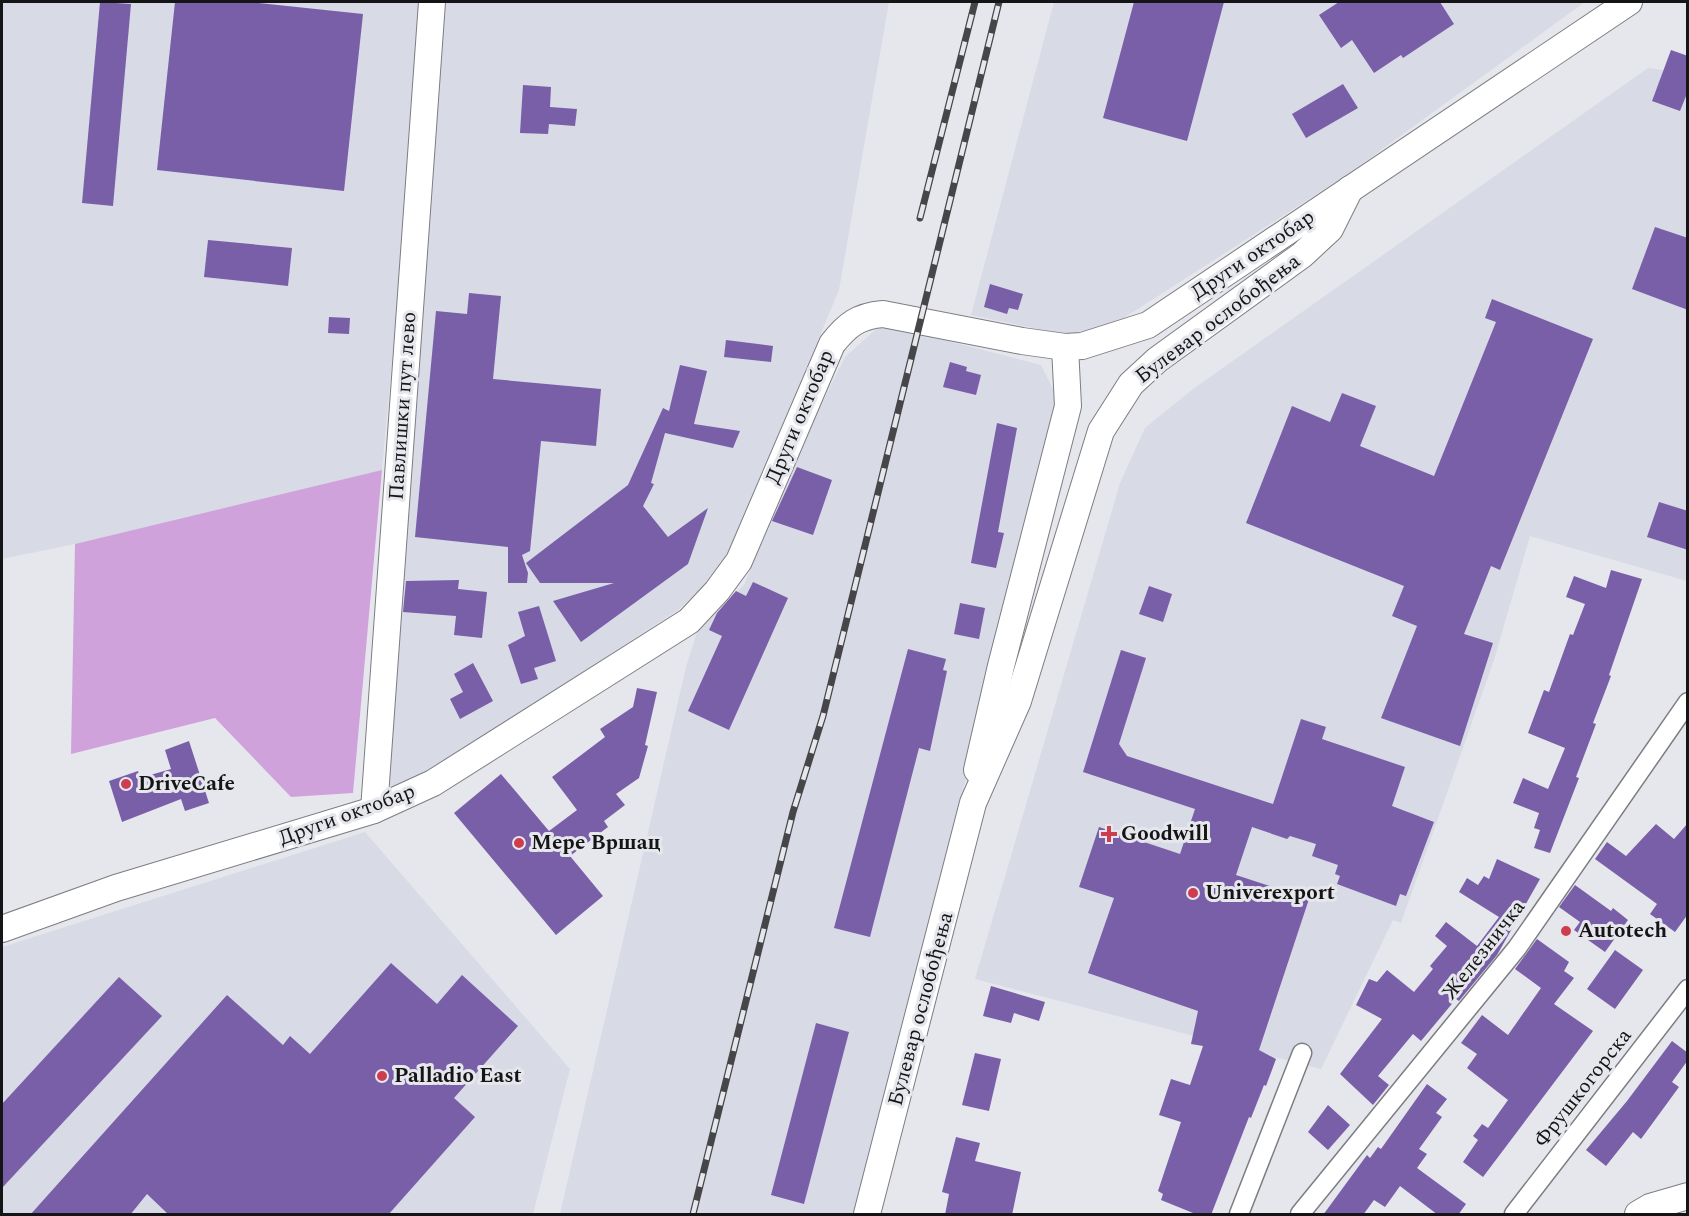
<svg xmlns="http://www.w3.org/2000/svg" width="1689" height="1216" viewBox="0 0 1689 1216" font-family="Spectral,serif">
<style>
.built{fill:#d8dae6}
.green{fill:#cfa2dc}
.building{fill:#785fa8}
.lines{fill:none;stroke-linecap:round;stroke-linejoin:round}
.street-casing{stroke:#7c7d82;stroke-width:21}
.secondary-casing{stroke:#7c7d82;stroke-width:28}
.street{stroke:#fff;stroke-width:18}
.secondary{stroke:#fff;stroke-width:26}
.rail-casing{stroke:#464649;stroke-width:7}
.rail{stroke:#e6e7ec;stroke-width:4.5;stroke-dasharray:14;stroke-linecap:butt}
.poi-dot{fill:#ce3d4f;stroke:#e6e7ec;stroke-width:2}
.labels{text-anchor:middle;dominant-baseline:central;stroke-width:6;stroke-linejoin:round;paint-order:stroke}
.street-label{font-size:21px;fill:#151517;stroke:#e6e7ec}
.poi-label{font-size:21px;font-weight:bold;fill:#151517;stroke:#e6e7ec;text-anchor:start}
</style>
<rect width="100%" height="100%" fill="#e6e7ec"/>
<g class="built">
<polygon points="2,2 425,2 382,470 75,544 2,559"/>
<polygon points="441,2 889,2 839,290 721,571 678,610 378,805"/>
<polygon points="1054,2 1585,2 1348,174 1116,323 1067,335 971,315"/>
<polygon points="1648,68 1687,73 1687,581 1530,536 1494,660 1401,923 1393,920 1321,1069 975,979 1120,483 1145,428 1193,389"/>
<polygon points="882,324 1041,365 1061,405 855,1214 560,1214 686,667 697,632 744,585 810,427 845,357"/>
<polygon points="365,832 570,1069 533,1214 2,1214 2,947"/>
</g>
<polygon class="green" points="382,470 353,793 291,797 215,718 71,754 75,544"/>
<g class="building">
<polygon points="100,2 131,4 113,206 82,203"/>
<polygon points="175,2 249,2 363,14 344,191 157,170"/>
<polygon points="1134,2 1224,2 1187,141 1103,118"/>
<polygon points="1339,2 1440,2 1454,24 1403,58 1401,55 1374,73 1352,40 1341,48 1319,15"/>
<polygon points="1671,50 1688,56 1688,91 1680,111 1652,101"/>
<polygon points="1343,84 1358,108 1306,138 1292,114"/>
<polygon points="523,85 551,87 550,107 577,109 575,126 549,124 548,134 520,133"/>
<polygon points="1655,227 1688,238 1688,310 1632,289"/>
<polygon points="208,240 292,248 288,286 204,277"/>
<polygon points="990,284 1023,294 1018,310 1009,308 1007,314 984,307"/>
<polygon points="469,293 501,296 493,379 601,389 596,446 541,441 530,551 522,555 528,573 527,583 508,583 508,547 415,537 436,311 467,314"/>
<polygon points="1492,299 1593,339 1500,570 1491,566 1464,634 1493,643 1460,746 1381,718 1417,626 1392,616 1404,586 1246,523 1292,406 1330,422 1342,393 1376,406 1360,446 1434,476 1496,322 1485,318"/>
<polygon points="329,317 350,318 349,334 328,333"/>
<polygon points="726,340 773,346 771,362 724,357"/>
<polygon points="950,362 967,367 966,371 981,375 976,395 943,387"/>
<polygon points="680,365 707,371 694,424 740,431 733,448 665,433 651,483 654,484 643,506 668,537 708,508 688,564 581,642 553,601 614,583 540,583 526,563 628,485 663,408 669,411"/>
<polygon points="997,423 1017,428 998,532 1004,533 996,568 971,563"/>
<polygon points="797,467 832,480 813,535 772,521"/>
<polygon points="1659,502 1688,511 1688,550 1647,537"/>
<polygon points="1611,570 1642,579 1609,675 1611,676 1593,723 1596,724 1576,777 1579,778 1550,853 1534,848 1540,830 1534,828 1539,813 1513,803 1523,778 1548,789 1565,748 1528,733 1544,690 1549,692 1570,634 1573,635 1585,604 1566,597 1574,576 1606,588"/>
<polygon points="459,580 458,589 487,592 482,638 454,635 456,616 403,612 406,581"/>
<polygon points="753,582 788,598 729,730 688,711 722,636 709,630 717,613 736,591 746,596"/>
<polygon points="1149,586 1172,594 1163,622 1139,614"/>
<polygon points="960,603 985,608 979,639 954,634"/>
<polygon points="539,606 556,661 534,668 538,679 521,684 508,645 525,636 518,612"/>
<polygon points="908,649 946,659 943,670 947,671 930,751 919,748 870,937 834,928"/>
<polygon points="1121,650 1146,658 1119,744 1127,756 1273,804 1301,719 1326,727 1322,739 1405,767 1392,806 1434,822 1406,896 1400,894 1396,906 1337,884 1340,876 1335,874 1338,865 1312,856 1316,844 1290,836 1287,839 1252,827 1236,875 1309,899 1259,1050 1276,1059 1266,1086 1264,1085 1251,1118 1249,1117 1211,1215 1198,1215 1161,1200 1163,1194 1158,1191 1181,1122 1159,1115 1171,1079 1190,1085 1203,1046 1191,1044 1198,1011 1088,973 1114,898 1079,887 1099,827 1180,854 1195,809 1083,772"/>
<polygon points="473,663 493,701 460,719 450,699 463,692 454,674"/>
<polygon points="637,688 657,692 645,745 648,746 639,778 616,794 625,805 604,821 608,827 570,856 603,896 556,935 454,813 501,774 549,831 577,810 552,777 605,737 600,729 633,707"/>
<polygon points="189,741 209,803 185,811 181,799 122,822 109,781 138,771 140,778 171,769 165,750"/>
<polygon points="1688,823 1688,914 1675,932 1650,914 1657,904 1595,859 1607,842 1626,856 1656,824 1674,839"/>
<polygon points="1497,859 1540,879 1497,955 1459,1001 1456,999 1421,1041 1413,1034 1378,1076 1389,1085 1373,1105 1340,1074 1382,1019 1356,1005 1369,979 1377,982 1387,970 1414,992 1433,969 1430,966 1447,946 1435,936 1446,922 1477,946 1499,917 1459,892 1467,878 1478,885 1484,876 1489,879"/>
<polygon points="1575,885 1611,911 1613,908 1628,920 1605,952 1574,930 1580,922 1559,907"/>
<polygon points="1537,939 1569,962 1564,971 1574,978 1554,1004 1593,1031 1483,1177 1463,1162 1478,1140 1473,1136 1482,1124 1488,1128 1508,1100 1467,1068 1477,1054 1461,1043 1482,1015 1508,1035 1541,988 1515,969"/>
<polygon points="1615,950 1643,970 1615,1009 1587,989"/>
<polygon points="391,963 437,1004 462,975 518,1026 454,1098 475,1117 388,1215 169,1215 147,1194 130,1215 30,1215 227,995 283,1045 290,1036 310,1054"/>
<polygon points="119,977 162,1016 2,1188 2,1104"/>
<polygon points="991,986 1045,1002 1039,1021 1014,1013 1011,1023 983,1016"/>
<polygon points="816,1023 849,1032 804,1204 771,1195"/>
<polygon points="1672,1041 1688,1053 1688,1060 1672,1082 1679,1087 1641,1139 1633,1132 1606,1166 1586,1150 1627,1101"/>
<polygon points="975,1053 1001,1059 989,1111 962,1105"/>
<polygon points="1427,1084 1447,1099 1436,1113 1442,1117 1419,1149 1427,1154 1417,1168 1466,1204 1458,1215 1438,1215 1400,1186 1385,1207 1374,1200 1363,1215 1323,1215 1367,1155 1370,1158 1378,1147 1381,1149"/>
<polygon points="1328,1105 1350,1125 1328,1150 1308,1132"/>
<polygon points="956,1137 980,1143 975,1161 1021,1172 1012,1215 945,1215 949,1194 942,1192"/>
</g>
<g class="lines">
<defs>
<g id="street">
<polyline points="1239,1214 1302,1053"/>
<polyline points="1300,1214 1517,948 1688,702"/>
<polyline points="1514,1214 1688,989"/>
</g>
<g id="secondary">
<polyline points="977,770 1001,666 1068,406 1065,347"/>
<polyline points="374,810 432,2"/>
<path d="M2 929 116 888 374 810 433 783 689 621 717 591 739 561 832 344C847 325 858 316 883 314L1022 341 1065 347 1082 346 1148 325 1629 2"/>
<polyline points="867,1214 973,803 1018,701 1101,431 1131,384 1157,360 1302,255 1330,229 1350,189"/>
<polyline points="1638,1214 1650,1207 1688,1196"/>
</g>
</defs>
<use href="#street" class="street-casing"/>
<use href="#secondary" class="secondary-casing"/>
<use href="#street" class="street"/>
<use href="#secondary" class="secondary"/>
<defs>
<g id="rail">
<polyline points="920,218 975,2"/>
<polyline points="693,1214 793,812 823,716 999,2"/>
</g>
</defs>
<use href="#rail" class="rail-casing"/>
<use href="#rail" class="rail"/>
</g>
<g class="poi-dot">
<circle cx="126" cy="784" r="6"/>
<path d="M1106 825h6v6h6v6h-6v6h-6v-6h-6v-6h6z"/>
<circle cx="519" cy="843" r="6"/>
<circle cx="1193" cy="893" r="6"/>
<circle cx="1566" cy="931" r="6"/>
<circle cx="382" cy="1076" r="6"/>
</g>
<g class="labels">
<g class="street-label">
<text transform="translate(1253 255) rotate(-34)">Други октобар</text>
<text transform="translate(1218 319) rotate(-37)">Булевар ослобођења</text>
<text transform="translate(403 406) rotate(-86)">Павлишки пут лево</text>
<text transform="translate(800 417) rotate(-67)">Други октобар</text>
<text transform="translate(347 815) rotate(-20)">Други октобар</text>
<text transform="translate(1484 950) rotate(-52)">Железничка</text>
<text transform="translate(921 1009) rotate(-75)">Булевар ослобођења</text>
<text transform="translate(1583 1088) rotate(-52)">Фрушкогорска</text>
</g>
<g class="poi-label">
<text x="138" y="784">DriveCafe</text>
<text x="1121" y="834">Goodwill</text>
<text x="531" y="843">Мере Вршац</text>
<text x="1205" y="893">Univerexport</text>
<text x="1578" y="931">Autotech</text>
<text x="394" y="1076">Palladio East</text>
</g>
</g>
<rect width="1689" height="1216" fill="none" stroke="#151517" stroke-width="6"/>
</svg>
